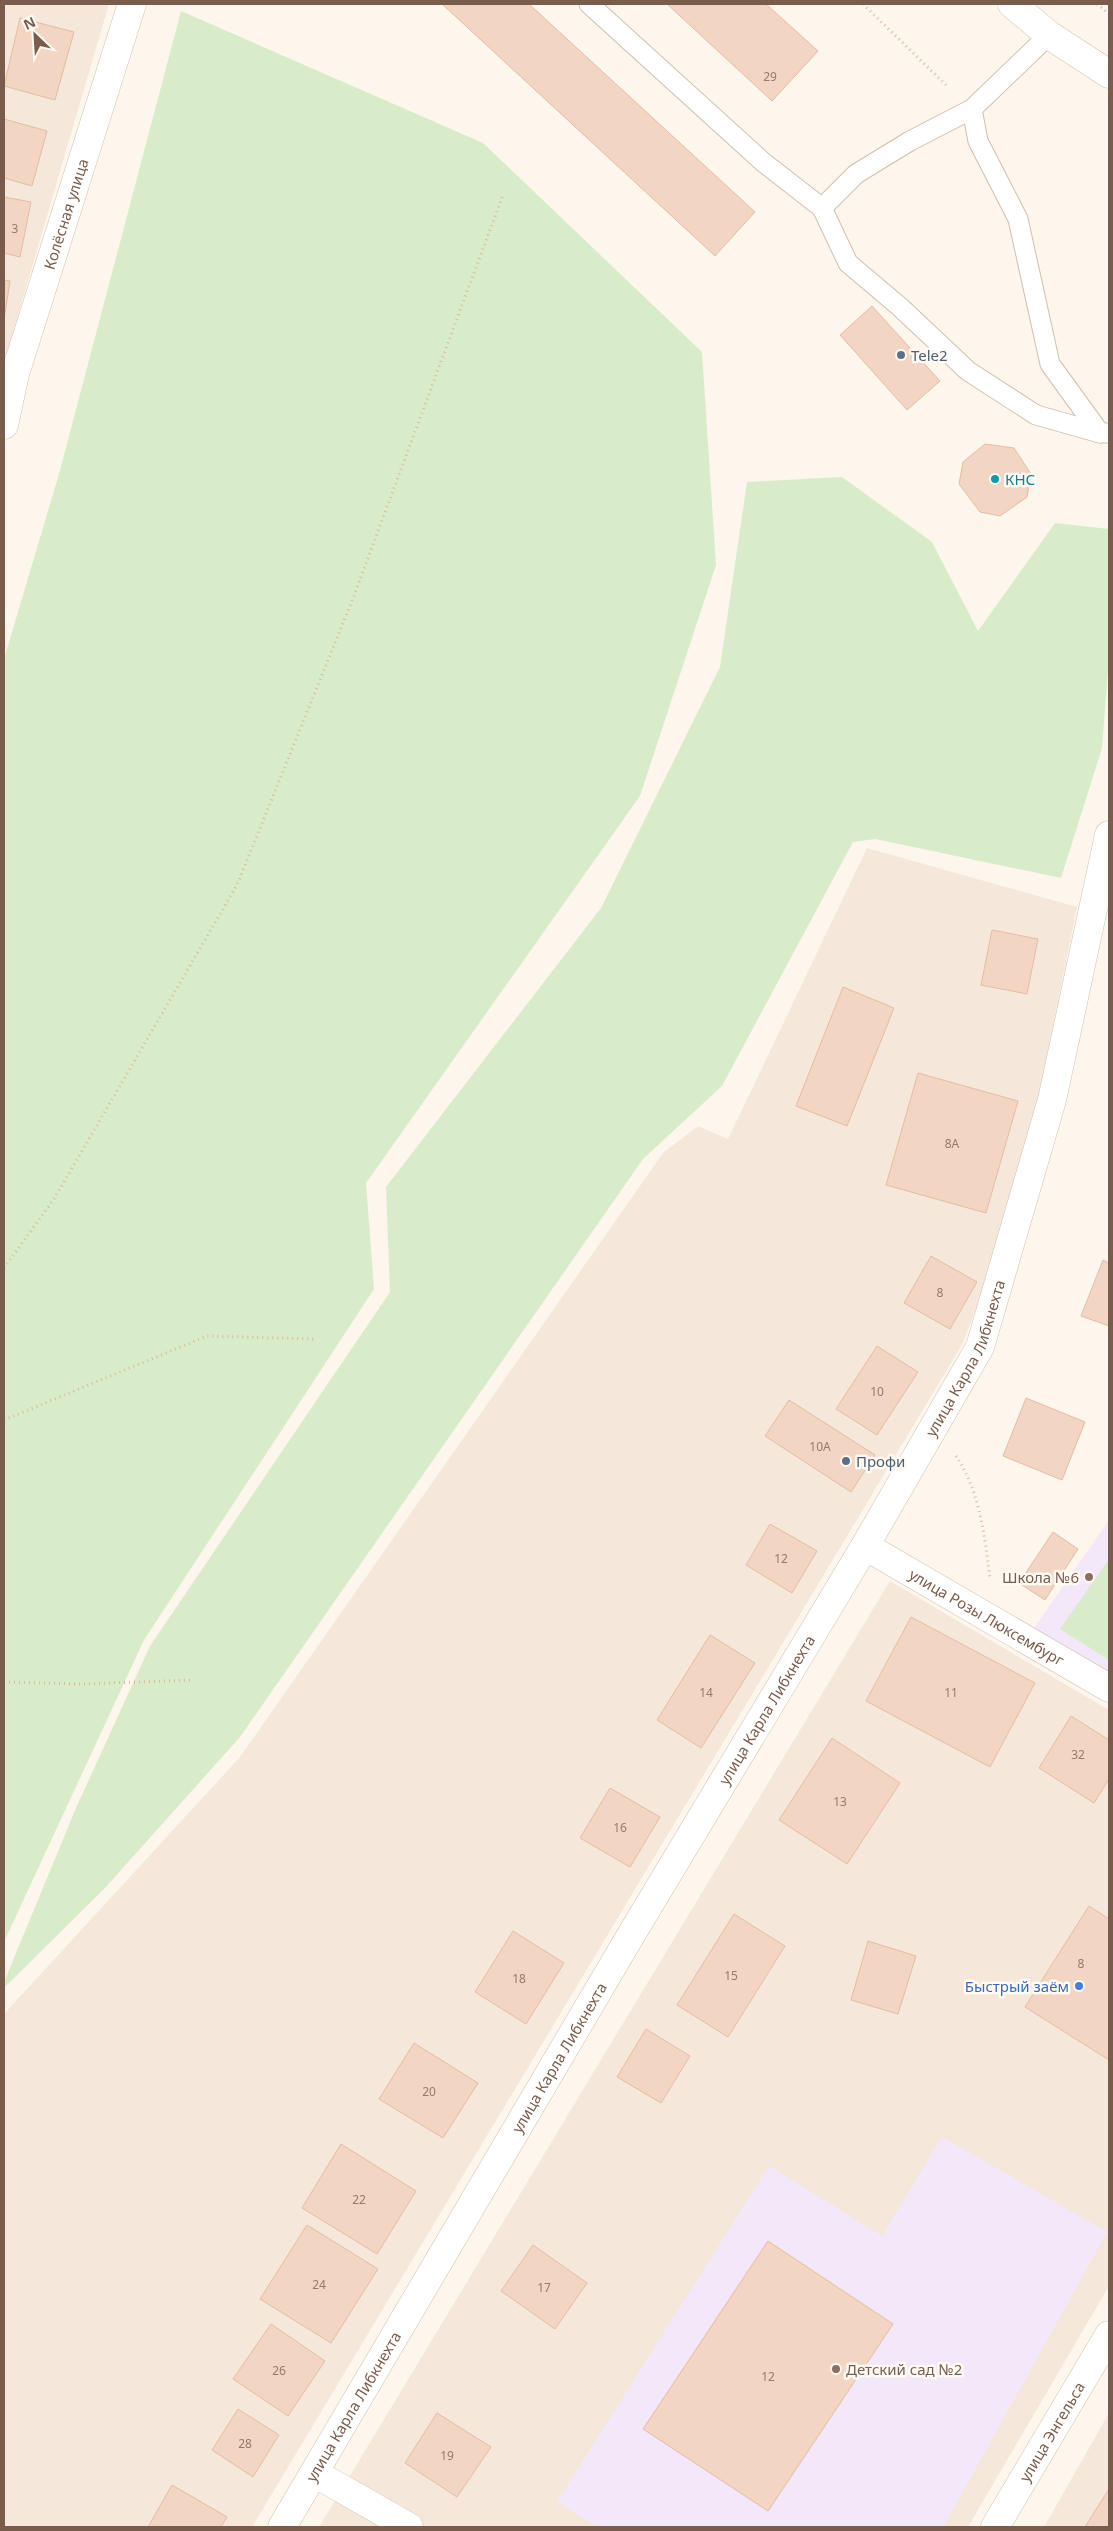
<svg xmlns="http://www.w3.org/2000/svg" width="1113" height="2531" viewBox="0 0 1113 2531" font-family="'Noto Sans',sans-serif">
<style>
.residential{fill:#f5e8da}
.education{fill:#f3e8fa}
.green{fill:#d8ecc9}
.building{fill:#f3d5c3;stroke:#e6bba3}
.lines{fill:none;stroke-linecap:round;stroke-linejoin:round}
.lane-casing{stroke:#d1beb0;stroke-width:21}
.street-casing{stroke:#d1beb0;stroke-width:29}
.secondary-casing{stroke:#d6c0b0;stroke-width:29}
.path{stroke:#d9b8a5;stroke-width:3;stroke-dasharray:1 4;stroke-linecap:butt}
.lane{stroke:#fff;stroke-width:19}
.street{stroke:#fff;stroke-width:28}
.secondary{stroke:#fff;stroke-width:28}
.service-dot{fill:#5c6f8a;stroke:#fffaf3;stroke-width:2}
.culture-dot{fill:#0f9aa8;stroke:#fffaf3;stroke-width:2}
.education-dot{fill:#8d6e63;stroke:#fffaf3;stroke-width:2}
.shop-dot{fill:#3f7fe0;stroke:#fffaf3;stroke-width:2}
.labels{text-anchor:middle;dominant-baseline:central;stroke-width:5;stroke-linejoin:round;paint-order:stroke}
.number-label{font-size:12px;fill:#987a6a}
.street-label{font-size:15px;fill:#7a5c4d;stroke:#fffaf3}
.service-label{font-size:15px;fill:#4e5e75;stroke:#fffaf3;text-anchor:start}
.culture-label{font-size:15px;fill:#0d838f;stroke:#fffaf3;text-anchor:start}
.education-label{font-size:15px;fill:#785e54;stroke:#fffaf3;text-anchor:end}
.shop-label{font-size:15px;fill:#366cbe;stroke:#fffaf3;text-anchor:end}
</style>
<rect width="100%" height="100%" fill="#fdf6ec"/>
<g class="residential">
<polygon points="4,4 109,4 6,356 4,356"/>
<polygon points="867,848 1077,907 1031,1134 993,1263 963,1343 252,2527 4,2527 4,2014 240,1757 663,1153 698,1126 728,1139"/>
<polygon points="890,1581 1109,1710 1109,2286 968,2527 319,2527"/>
<polygon points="1109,2413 1109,2527 1044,2527"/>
</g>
<g class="education">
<polygon points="1109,1520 1109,1679 1030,1634"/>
<polygon points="942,2137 1107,2232 943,2527 598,2527 557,2502 769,2166 882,2236"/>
</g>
<g class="green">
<polygon points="181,11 483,143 702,352 716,565 640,796 366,1183 374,1289 144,1640 4,1942 4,659 59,474"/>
<polygon points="842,477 932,542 978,631 1055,523 1109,529 1109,657 1102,748 1061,878 875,839 853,842 722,1086 643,1159 240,1737 105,1888 4,1988 4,1982 76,1808 150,1646 390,1292 386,1187 601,908 720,667 747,482"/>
<polygon points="1109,1559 1109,1660 1060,1629"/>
</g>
<g class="building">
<polygon points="442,4 529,4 755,212 715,256"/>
<polygon points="667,4 766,4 818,51 772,101"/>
<polygon points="20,18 74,32 55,100 4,86"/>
<polygon points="4,119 47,131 32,186 4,178"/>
<polygon points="4,197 31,202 20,257 4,253"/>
<polygon points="4,280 10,281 4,320"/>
<polygon points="872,306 940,381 907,410 840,335"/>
<polygon points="985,444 1014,448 1031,474 1027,497 1000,516 980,512 959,484 963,462"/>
<polygon points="992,930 1038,939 1027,994 981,985"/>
<polygon points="843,987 894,1008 847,1126 796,1106"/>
<polygon points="918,1073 1018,1101 986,1213 886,1185"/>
<polygon points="931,1256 977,1282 950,1329 904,1303"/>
<polygon points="1103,1260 1109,1263 1109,1326 1081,1316"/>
<polygon points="877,1346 918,1372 877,1435 836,1409"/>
<polygon points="1026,1398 1085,1422 1062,1480 1003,1456"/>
<polygon points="789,1400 875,1455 851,1492 765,1436"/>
<polygon points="770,1524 817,1551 792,1593 746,1565"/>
<polygon points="1053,1532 1078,1549 1045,1600 1019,1583"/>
<polygon points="911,1617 1035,1683 990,1767 866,1701"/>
<polygon points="710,1635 755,1663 701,1748 657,1720"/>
<polygon points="1071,1716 1109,1740 1109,1779 1094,1803 1039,1768"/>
<polygon points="832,1738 900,1783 847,1864 779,1820"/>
<polygon points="610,1788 660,1817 630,1867 580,1838"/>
<polygon points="1089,1906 1109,1919 1109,2060 1025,2007"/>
<polygon points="734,1914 785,1946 728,2037 677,2005"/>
<polygon points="513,1931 564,1963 526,2024 475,1992"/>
<polygon points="868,1941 916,1956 898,2014 851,2000"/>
<polygon points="646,2029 690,2056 661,2103 617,2077"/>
<polygon points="414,2043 478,2083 443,2138 379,2099"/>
<polygon points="341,2144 416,2191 377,2254 302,2208"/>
<polygon points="307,2225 378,2269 331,2343 260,2299"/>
<polygon points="768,2241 893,2324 768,2511 643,2429"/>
<polygon points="533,2245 587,2283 555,2329 501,2291"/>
<polygon points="271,2324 325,2361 288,2416 233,2379"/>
<polygon points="238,2409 279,2435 253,2477 212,2450"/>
<polygon points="437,2413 491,2447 457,2497 405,2463"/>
<polygon points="172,2485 227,2517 221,2527 148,2527"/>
<polygon points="1109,2489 1109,2527 1085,2527"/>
</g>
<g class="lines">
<defs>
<g id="lane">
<polyline points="589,4 763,162 822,208"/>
<polyline points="1049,35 972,109 910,141 856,174 822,208 848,263 900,307 968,371 1036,415 1100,433 1109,433"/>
<polyline points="972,109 978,141 1018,219 1050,364 1100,433"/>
</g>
<g id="street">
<path id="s1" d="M4 425 15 374 132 4"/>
<path id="s2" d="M865 1546 1109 1688"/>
<polyline points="316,2474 409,2527"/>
<path id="s3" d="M282 2527 631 1935 865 1546 980 1347 1052 1100 1109 835"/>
</g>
<g id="secondary">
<polyline points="1012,4 1049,35 1109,74"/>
<path id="s4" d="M995 2527 1109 2335"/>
</g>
</defs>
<use href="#lane" class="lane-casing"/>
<use href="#street" class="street-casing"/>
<use href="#secondary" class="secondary-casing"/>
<g class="path">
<polyline points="863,4 948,87"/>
<polyline points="1097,4 1109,14"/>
<polyline points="4,1268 54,1199 237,885 352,601 503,195"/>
<polyline points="4,1420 207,1336 316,1339"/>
<path d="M956 1456C980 1491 985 1538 990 1579"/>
<polyline points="4,1682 80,1684 194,1680"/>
</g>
<use href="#lane" class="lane"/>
<use href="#street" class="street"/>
<use href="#secondary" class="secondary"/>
</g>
<g class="service-dot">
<circle cx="901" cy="355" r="5"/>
<circle cx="846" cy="1461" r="5"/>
</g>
<circle class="culture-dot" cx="995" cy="479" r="5"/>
<g class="education-dot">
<circle cx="1089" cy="1577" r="5"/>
<circle cx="836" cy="2369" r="5"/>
</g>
<circle class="shop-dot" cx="1079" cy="1986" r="5"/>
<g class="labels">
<g class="number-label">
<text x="770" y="76">29</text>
<text x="15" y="228">3</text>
<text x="952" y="1143">8А</text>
<text x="940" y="1292">8</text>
<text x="877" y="1391">10</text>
<text x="820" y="1446">10А</text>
<text x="781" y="1558">12</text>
<text x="706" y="1692">14</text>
<text x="951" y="1692">11</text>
<text x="1078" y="1754">32</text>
<text x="840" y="1801">13</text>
<text x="620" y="1827">16</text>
<text x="1081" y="1963">8</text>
<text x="731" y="1975">15</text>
<text x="519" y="1978">18</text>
<text x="429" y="2091">20</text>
<text x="359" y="2199">22</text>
<text x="319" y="2284">24</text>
<text x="544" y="2287">17</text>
<text x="279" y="2370">26</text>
<text x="768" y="2376">12</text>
<text x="245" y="2443">28</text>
<text x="447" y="2455">19</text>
</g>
<g class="street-label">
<text stroke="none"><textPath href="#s1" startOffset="220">Колёсная улица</textPath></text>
<text stroke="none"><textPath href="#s3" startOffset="1355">улица Карла Либкнехта</textPath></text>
<text stroke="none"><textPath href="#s2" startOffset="141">улица Розы Люксембург</textPath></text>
<text stroke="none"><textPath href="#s3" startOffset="950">улица Карла Либкнехта</textPath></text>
<text stroke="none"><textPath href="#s3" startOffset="545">улица Карла Либкнехта</textPath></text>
<text stroke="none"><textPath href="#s3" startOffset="140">улица Карла Либкнехта</textPath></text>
<text stroke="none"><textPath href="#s4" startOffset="111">улица Энгельса</textPath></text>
</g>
<g class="service-label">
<text x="911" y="355">Tele2</text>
<text x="856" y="1461">Профи</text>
</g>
<g class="culture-label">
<text x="1005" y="479">КНС</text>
</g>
<g class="education-label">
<text x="1079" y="1577">Школа №6</text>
<text x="846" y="2369" text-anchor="start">Детский сад №2</text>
</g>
<g class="shop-label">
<text x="1069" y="1986">Быстрый заём</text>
</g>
</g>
<rect width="1113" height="2531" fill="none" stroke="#7a5c4d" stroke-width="10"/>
<g transform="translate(35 35) rotate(335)" stroke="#fffaf3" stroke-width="4" paint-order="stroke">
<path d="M0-4L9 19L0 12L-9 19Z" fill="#7a5c4d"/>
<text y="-8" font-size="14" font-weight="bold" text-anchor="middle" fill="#7a5c4d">N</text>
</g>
</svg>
